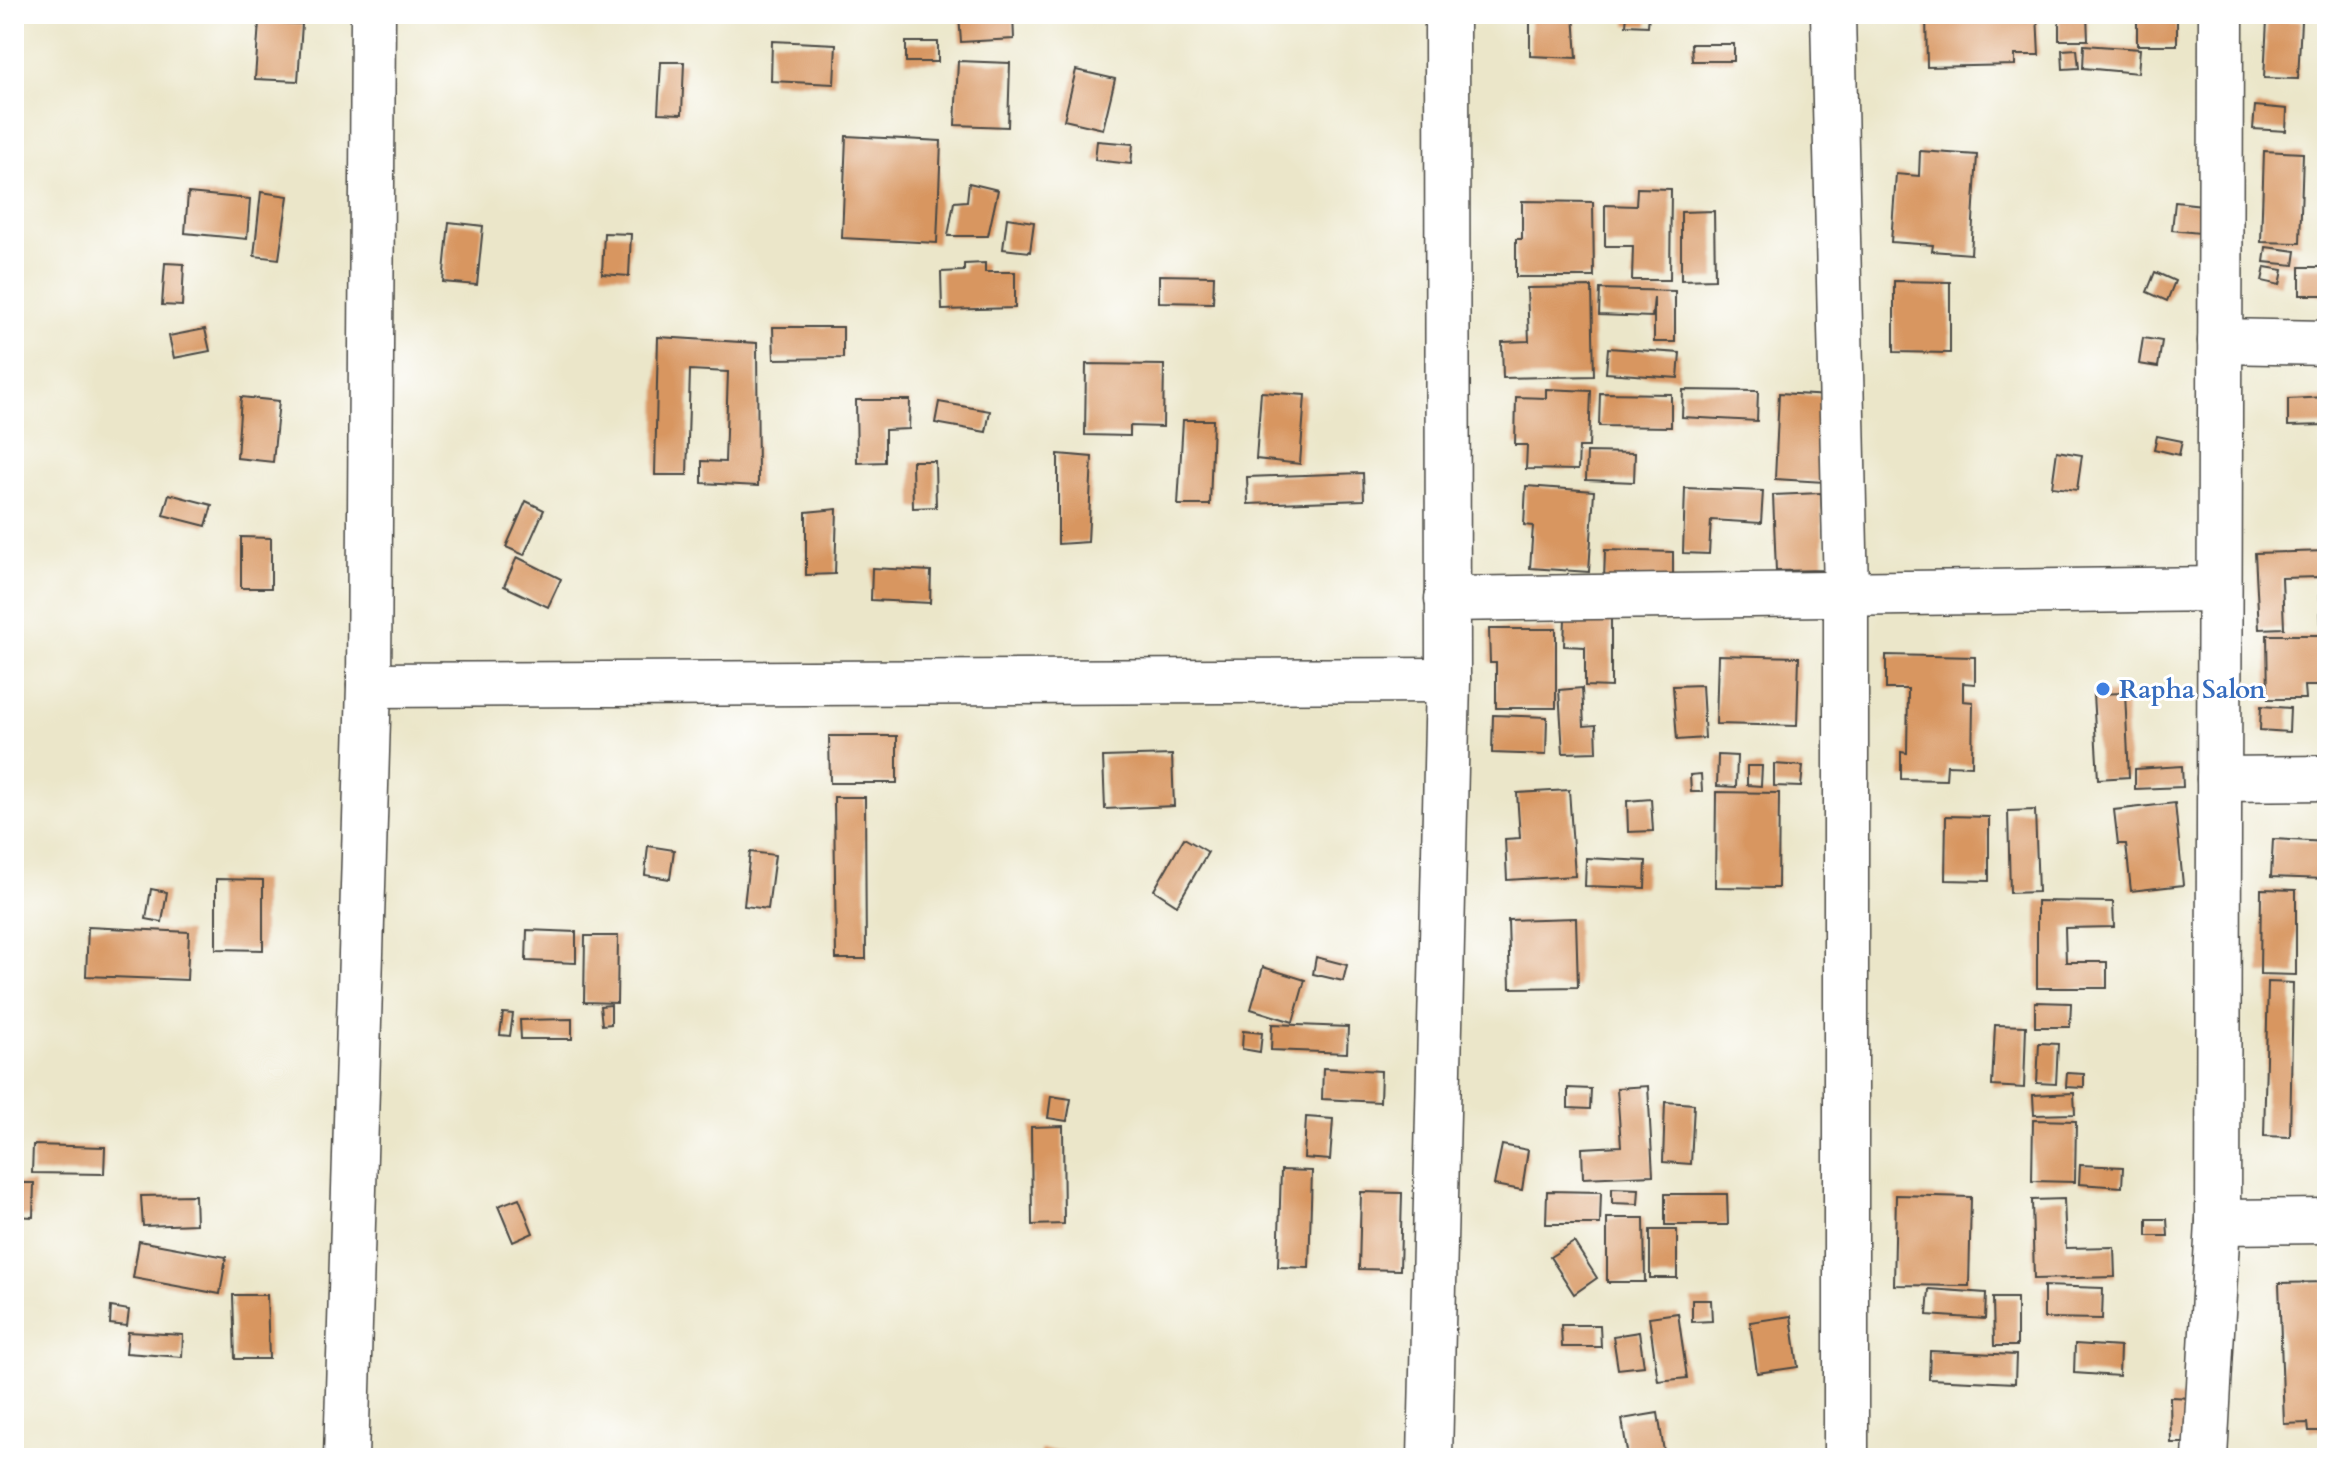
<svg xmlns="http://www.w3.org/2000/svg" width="2341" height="1472" viewBox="0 0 2341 1472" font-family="Cardo,serif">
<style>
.building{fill:#d89660}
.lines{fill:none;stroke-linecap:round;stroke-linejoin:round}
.street-casing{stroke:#484743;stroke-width:47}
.street{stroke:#fff;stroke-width:44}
.shop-dot{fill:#3f7fe0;stroke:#fff;stroke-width:3}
.labels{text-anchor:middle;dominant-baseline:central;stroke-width:6;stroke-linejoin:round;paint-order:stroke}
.shop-label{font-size:26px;font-weight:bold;fill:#366cbe;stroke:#fff;text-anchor:start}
</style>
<rect width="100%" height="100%" fill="#fff"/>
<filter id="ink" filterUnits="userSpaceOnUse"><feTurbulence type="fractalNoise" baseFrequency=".0125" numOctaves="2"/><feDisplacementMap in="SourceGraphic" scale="16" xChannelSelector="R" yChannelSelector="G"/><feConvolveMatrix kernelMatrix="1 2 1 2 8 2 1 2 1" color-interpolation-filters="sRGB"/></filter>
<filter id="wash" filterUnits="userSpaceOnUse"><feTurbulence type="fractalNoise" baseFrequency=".006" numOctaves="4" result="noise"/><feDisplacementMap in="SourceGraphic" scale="32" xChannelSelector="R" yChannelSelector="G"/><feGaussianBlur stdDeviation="1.8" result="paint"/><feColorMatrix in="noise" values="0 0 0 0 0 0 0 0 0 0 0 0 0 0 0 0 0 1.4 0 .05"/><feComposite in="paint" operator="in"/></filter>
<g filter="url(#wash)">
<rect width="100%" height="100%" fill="#ebe6c9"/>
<g id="blocks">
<g class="building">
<polygon points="1013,14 1014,39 961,42 959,16"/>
<polygon points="1530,14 1574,14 1577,58 1530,56"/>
<polygon points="1627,14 1649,14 1648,26 1626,25"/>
<polygon points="1926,14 2037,14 2039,55 2015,55 2015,65 1927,67"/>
<polygon points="2059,14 2087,14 2088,40 2059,40"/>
<rect x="2137" y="14" width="40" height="31"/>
<polygon points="2267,20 2301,21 2298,79 2264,78"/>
<polygon points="259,22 302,24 298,81 255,79"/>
<polygon points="772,41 836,44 834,84 771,81"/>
<rect x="906" y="42" width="32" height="20"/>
<polygon points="1691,44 1734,44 1734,61 1692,61"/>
<polygon points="2084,45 2140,49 2138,73 2083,68"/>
<polygon points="2077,49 2079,68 2063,69 2062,50"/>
<polygon points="958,61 1010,63 1008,127 955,125"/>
<polygon points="661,62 684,62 682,114 658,113"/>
<polygon points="1076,70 1115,79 1103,129 1064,120"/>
<polygon points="2255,106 2287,109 2286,131 2253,129"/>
<polygon points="846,136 941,141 937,243 842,238"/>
<polygon points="1097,141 1133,144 1131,164 1095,160"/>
<polygon points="1920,151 1977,155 1971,254 1932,251 1933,245 1891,242 1896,174 1919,176"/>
<polygon points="2264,151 2303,153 2300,243 2261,242"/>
<polygon points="969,183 998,190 988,236 948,236 954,202 967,201"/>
<polygon points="1637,188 1671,189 1670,280 1632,280 1633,246 1605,246 1605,205 1636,206"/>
<polygon points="261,192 288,196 279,259 254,256"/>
<polygon points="188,193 250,199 247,239 185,233"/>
<polygon points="1522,201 1593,202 1594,277 1516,277 1516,239 1522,239"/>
<polygon points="2175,202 2202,205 2199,233 2172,230"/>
<polygon points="1714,211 1715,279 1681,280 1681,212"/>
<polygon points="1007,218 1034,222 1030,252 1003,249"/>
<polygon points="449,222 483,226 477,285 443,282"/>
<polygon points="604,233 631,234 629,276 602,274"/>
<polygon points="2266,247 2296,251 2294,265 2264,262"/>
<polygon points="165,263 184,264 182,306 162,305"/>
<polygon points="985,263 985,272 1015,272 1015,308 942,310 941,272 964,271 964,264"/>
<polygon points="2265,267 2283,270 2280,285 2262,281"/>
<rect x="2300" y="267" width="27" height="28"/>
<polygon points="2155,272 2175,281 2167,301 2147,292"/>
<polygon points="1159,275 1214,276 1213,303 1159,302"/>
<polygon points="1894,281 1950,282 1950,353 1894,352"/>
<polygon points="1592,287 1594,376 1503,378 1502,342 1529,341 1527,288"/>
<polygon points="1600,289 1675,291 1675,342 1654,342 1654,297 1652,317 1599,315"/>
<polygon points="773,327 843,327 843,358 774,359"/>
<polygon points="205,329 210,351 174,358 169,336"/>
<polygon points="658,337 757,343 758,486 702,483 702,461 725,462 728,372 690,370 687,475 655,475"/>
<polygon points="2143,338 2162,341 2158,367 2139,364"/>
<polygon points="1608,348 1680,353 1678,378 1606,373"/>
<polygon points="1086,364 1164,365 1163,427 1130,426 1130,436 1085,435"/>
<polygon points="1546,389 1591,391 1589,447 1579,447 1578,470 1526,469 1527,445 1515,445 1516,397 1546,398"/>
<polygon points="1683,390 1758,391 1757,421 1682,417"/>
<polygon points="1261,392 1305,395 1300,464 1256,459"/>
<polygon points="1600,393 1671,394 1671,427 1599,426"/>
<polygon points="1779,393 1829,396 1824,482 1775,479"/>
<polygon points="241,397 279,401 273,462 237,458"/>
<polygon points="2326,397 2327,425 2288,426 2288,399"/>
<polygon points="856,400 910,400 909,429 885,430 885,462 857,463"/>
<polygon points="939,402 990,411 986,432 935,423"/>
<polygon points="1183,420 1213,420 1210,505 1178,505"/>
<polygon points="2157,436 2182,441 2179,455 2154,449"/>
<polygon points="2057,451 2082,455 2077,490 2052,487"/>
<polygon points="1587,452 1635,453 1634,482 1586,480"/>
<polygon points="1058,454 1092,457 1088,542 1058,544"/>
<polygon points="912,461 935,461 936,507 913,508"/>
<polygon points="1363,473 1364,500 1248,504 1247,477"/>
<polygon points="1526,486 1594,491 1589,572 1530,568 1533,526 1524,525"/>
<polygon points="1685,488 1763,491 1761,523 1711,520 1709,554 1683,553"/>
<polygon points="1821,493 1824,570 1776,571 1773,495"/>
<polygon points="169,494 212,505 206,526 163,515"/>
<polygon points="526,501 544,510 524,555 506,547"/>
<polygon points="837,509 835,574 806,575 806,512"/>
<polygon points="241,537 271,538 271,588 241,588"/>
<polygon points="1605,550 1673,552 1673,582 1604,581"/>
<polygon points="2327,551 2327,627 2321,627 2319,577 2282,578 2284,628 2259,629 2255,553"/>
<polygon points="517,557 561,579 548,607 504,586"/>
<polygon points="872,568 931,571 930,603 871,600"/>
<polygon points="1565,619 1611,619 1611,687 1585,686 1585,647 1564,646"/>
<polygon points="1489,629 1556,629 1556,708 1496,708 1496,663 1490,663"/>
<polygon points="2267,635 2327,635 2327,686 2304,686 2305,699 2268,699"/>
<polygon points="1718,655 1799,657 1797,726 1716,724"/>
<polygon points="1886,655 1975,657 1975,684 1963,683 1963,701 1973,702 1972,766 1947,765 1946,780 1901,779 1901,752 1907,753 1908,689 1886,689"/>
<polygon points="1702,685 1705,738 1677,740 1673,686"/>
<polygon points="1582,688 1584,726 1596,725 1597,752 1563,753 1559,690"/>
<polygon points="2125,693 2129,777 2098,779 2093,694"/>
<polygon points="2261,706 2290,708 2289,732 2260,730"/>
<polygon points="1493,715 1547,717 1546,755 1492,753"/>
<polygon points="829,736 897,736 897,783 830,783"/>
<polygon points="1172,755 1174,806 1105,809 1103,757"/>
<polygon points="1718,755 1737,756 1736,787 1717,786"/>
<polygon points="1774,764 1803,766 1801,787 1774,786"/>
<polygon points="1747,766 1762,766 1761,786 1747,785"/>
<polygon points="2182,766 2183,787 2135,789 2135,769"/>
<polygon points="1701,774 1702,792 1691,792 1690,775"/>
<polygon points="1569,790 1575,876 1507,880 1505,839 1520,838 1517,793"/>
<polygon points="1716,792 1779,793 1778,888 1715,887"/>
<polygon points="834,797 865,797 866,959 836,959"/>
<polygon points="1651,799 1653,831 1628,832 1627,801"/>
<polygon points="2175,803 2183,885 2131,891 2126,844 2118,844 2114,810"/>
<polygon points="2035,810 2038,892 2010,893 2008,811"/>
<polygon points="1946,816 1989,817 1989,881 1945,880"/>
<polygon points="1184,838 1208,852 1177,905 1154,890"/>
<polygon points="2273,839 2327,842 2327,879 2271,877"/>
<polygon points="648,846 674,850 670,879 645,875"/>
<polygon points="750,852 775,855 768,909 744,906"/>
<polygon points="1586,858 1646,861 1645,888 1585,886"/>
<polygon points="216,879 263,880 263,950 216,949"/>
<polygon points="151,889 167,892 162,922 146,919"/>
<polygon points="2261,889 2296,890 2296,975 2260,974"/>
<polygon points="2037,901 2113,902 2114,927 2065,928 2066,962 2107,962 2107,988 2037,988"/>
<polygon points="1576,918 1578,987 1510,988 1508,920"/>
<polygon points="88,927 189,932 187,980 86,976"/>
<polygon points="527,930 576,932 576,963 526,961"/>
<polygon points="585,936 618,936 617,1003 584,1002"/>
<polygon points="1316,957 1347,965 1343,981 1313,974"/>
<polygon points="1263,967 1305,980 1293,1022 1251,1009"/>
<polygon points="2268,982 2293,983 2290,1137 2264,1136"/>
<polygon points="2035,1002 2071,1003 2070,1027 2035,1027"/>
<polygon points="611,1005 611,1024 602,1025 600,1006"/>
<polygon points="503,1013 513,1014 510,1036 500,1035"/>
<polygon points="572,1019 572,1039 521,1039 520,1020"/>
<polygon points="1272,1024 1348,1027 1347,1053 1271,1050"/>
<polygon points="1995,1025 2026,1026 2024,1088 1992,1086"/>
<polygon points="1243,1031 1262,1033 1260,1052 1242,1049"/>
<polygon points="2039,1043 2058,1044 2056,1084 2037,1083"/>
<polygon points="1323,1068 1381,1071 1380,1102 1322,1099"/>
<polygon points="2067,1073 2084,1074 2084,1088 2066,1087"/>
<polygon points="1648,1086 1653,1175 1583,1178 1582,1148 1621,1146 1617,1088"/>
<polygon points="1568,1088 1591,1089 1590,1109 1568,1108"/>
<polygon points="2074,1093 2075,1114 2034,1115 2033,1095"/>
<polygon points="1051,1096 1071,1099 1067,1121 1048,1118"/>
<polygon points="1665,1102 1694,1104 1691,1164 1663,1162"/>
<polygon points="1306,1117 1333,1119 1330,1160 1304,1158"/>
<polygon points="2033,1120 2076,1121 2075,1182 2032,1181"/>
<polygon points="1063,1126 1064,1224 1032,1225 1031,1127"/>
<polygon points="33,1145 105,1147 104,1174 32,1173"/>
<polygon points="1502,1145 1528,1150 1522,1190 1494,1185"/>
<polygon points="2080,1165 2123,1167 2122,1187 2079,1184"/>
<polygon points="1281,1170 1312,1171 1309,1268 1278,1267"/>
<polygon points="14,1183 34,1183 33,1217 14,1216"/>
<polygon points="1612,1188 1639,1189 1638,1204 1612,1203"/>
<polygon points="1547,1191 1601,1192 1600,1224 1546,1224"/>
<polygon points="1361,1192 1402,1193 1400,1270 1359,1269"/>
<polygon points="1665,1194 1727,1194 1728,1225 1665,1225"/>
<polygon points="195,1195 196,1224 143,1226 141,1196"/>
<polygon points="1896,1195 1971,1197 1969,1286 1894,1285"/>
<polygon points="519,1198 533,1233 513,1242 498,1206"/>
<polygon points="2064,1199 2066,1248 2114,1247 2115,1277 2034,1279 2032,1200"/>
<polygon points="1607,1218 1644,1218 1645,1282 1607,1282"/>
<polygon points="2147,1219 2167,1219 2168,1236 2147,1236"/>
<rect x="1650" y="1230" width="27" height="48"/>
<polygon points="139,1241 226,1257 220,1294 133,1278"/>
<polygon points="1574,1242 1597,1278 1574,1294 1550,1257"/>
<polygon points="2327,1282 2327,1431 2309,1431 2308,1423 2284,1424 2279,1283"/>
<polygon points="2044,1286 2103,1288 2102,1319 2044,1318"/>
<polygon points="1929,1289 1986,1293 1985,1319 1927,1315"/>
<polygon points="233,1295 267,1295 269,1359 235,1359"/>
<polygon points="1993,1298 2017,1298 2017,1346 1994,1346"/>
<polygon points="1692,1300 1711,1300 1712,1321 1692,1322"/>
<polygon points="111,1307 129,1310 127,1326 110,1324"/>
<polygon points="1678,1313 1687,1378 1658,1381 1649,1317"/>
<polygon points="1791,1316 1798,1367 1757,1373 1750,1322"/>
<polygon points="1561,1325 1600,1325 1601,1347 1562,1347"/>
<polygon points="128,1332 183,1335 182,1357 126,1353"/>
<polygon points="1639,1332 1644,1366 1618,1369 1613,1336"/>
<polygon points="2075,1344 2120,1347 2119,1376 2074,1373"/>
<polygon points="1930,1351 2016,1355 2015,1383 1929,1379"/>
<polygon points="2170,1397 2193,1398 2193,1443 2171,1443"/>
<polygon points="1658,1413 1665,1458 1628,1458 1622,1419"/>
<polygon points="1040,1450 1064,1451 1064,1458 1040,1458"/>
</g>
</g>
</g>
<g filter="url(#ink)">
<use href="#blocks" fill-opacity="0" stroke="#484743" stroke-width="2"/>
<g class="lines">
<defs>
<g id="street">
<polyline points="1833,14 1846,594 1846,1458"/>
<polyline points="2220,341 2327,343"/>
<polyline points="1447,599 2219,589"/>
<polyline points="369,685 1448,680"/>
<polyline points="2219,779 2327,778"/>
<polyline points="2218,1222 2327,1221"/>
<polyline points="346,1458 369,685 373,14"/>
<polyline points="1430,1458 1448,680 1447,14"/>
<polyline points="2205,1458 2218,1222 2221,14"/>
</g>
</defs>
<use href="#street" class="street-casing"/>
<use href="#street" class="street"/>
</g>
</g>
<circle class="shop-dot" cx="2103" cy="689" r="8"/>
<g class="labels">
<g class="shop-label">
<text x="2119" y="689">Rapha Salon</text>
</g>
</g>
<rect width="2341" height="1472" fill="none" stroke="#fff" stroke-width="48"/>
</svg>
